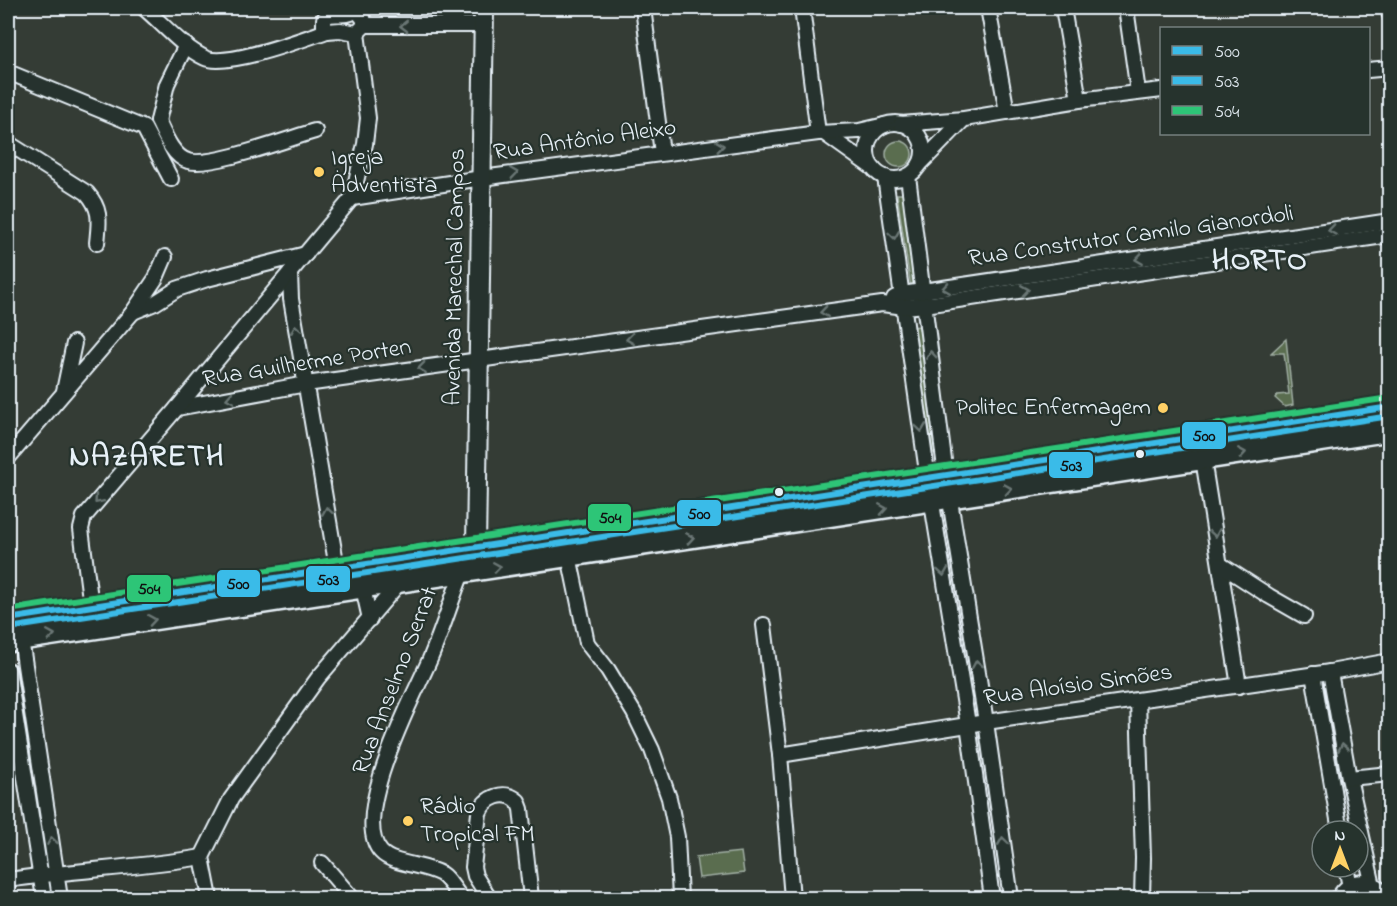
<svg xmlns="http://www.w3.org/2000/svg" width="1397" height="906" viewBox="0 0 1397 906" font-family="'Indie Flower',sans-serif">
<style>
.green{fill:#5a6d50;stroke:#a1afa4;stroke-width:1.5}
.lines{fill:none;stroke-linecap:round;stroke-linejoin:round}
.street-casing{stroke:#e8f1f8;stroke-width:18}
.secondary-casing{stroke:#e8f1f8;stroke-width:22}
.primary-casing{stroke:#e8f1f8;stroke-width:26}
.street{stroke:#26332d;stroke-width:14}
.secondary{stroke:#26332d;stroke-width:18}
.primary{stroke:#26332d;stroke-width:21}
.bus-1-casing{stroke:#26332d;stroke-width:10}
.bus-2-casing{stroke:#26332d;stroke-width:10}
.bus-3-casing{stroke:#26332d;stroke-width:10}
.bus-1{stroke:#3abbe8;stroke-width:6}
.bus-2{stroke:#3abbe8;stroke-width:6}
.bus-3{stroke:#2dc577;stroke-width:6}
.oneway{stroke:#6a7674}
.poi-dot{fill:#ffd166;stroke:#26332d;stroke-width:2}
.bus-dot{fill:#e8f1f8;stroke:#26332d;stroke-width:2}
.labels{text-anchor:middle;dominant-baseline:central;stroke-width:4.5;stroke-linejoin:round;paint-order:stroke}
.street-label{font-size:24px;fill:#e8f1f8;stroke:#26332d}
.poi-label{font-size:24px;fill:#e8f1f8;stroke:#26332d;text-anchor:start}
.district-label{font-size:30px;font-weight:bold;letter-spacing:1.5px;fill:#e8f1f8;stroke:#26332d}
.line-badge{stroke:#26332d;stroke-width:2}
.pale-badge-label{font-size:16px;text-anchor:middle;font-weight:bold;fill:#111}
</style>
<rect width="100%" height="100%" fill="#343c35"/>
<filter id="ink" filterUnits="userSpaceOnUse"><feTurbulence type="fractalNoise" baseFrequency=".0167" numOctaves="2"/><feDisplacementMap in="SourceGraphic" scale="12" xChannelSelector="R" yChannelSelector="G"/><feConvolveMatrix kernelMatrix="1 2 1 2 8 2 1 2 1" color-interpolation-filters="sRGB"/></filter>
<g filter="url(#ink)">
<g class="green">
<circle cx="899" cy="154" r="13"/>
<polygon points="897,194 903,194 917,286 911,287"/>
<polygon points="920,326 940,451 933,453 913,327"/>
<polygon points="1286,339 1293,405 1285,407 1275,398 1277,395 1289,394 1284,353 1271,353"/>
<polygon points="741,852 744,873 699,878 696,857"/>
</g>
<g class="lines">
<defs>
<g id="street">
<path d="M144 8C163 24 182 47 205 58 227 68 303 39 327 31"/>
<polyline points="643,8 662,153"/>
<polyline points="802,8 818,133"/>
<polyline points="988,8 1007,112"/>
<polyline points="1063,8 1079,100"/>
<polyline points="1126,8 1138,92"/>
<polyline points="1388,8 1390,15"/>
<path d="M353 12H358L363 18 365 25 357 33 340 30 327 31 324 29V19C330 10 342 18 353 12Z"/>
<polyline points="365,25 484,25"/>
<polyline points="1368,70 1390,68"/>
<polyline points="8,72 144,128 171,179"/>
<path d="M158 121C164 134 173 157 188 161 210 168 290 138 315 131"/>
<polyline points="158,121 167,84 186,45"/>
<circle cx="895" cy="151" r="28"/>
<polyline points="901,124 964,119 1079,100 1162,90"/>
<polyline points="824,133 873,168"/>
<path d="M8 143 87 193C102 210 99 222 97 243"/>
<polyline points="920,164 964,119"/>
<polyline points="908,176 946,476 986,722 1011,898"/>
<polyline points="885,177 928,479 968,724 992,898"/>
<polyline points="352,198 482,178 818,133 859,131 885,125"/>
<polyline points="290,274 291,299 337,568"/>
<polyline points="894,298 902,294 923,291 1390,221"/>
<polyline points="133,312 155,303 177,289 207,279 306,254"/>
<polyline points="64,391 74,343"/>
<polyline points="177,408 306,384 882,304 905,307 925,305 1390,235"/>
<polyline points="8,458 133,312 156,278 165,257"/>
<polyline points="1203,459 1239,686"/>
<polyline points="569,556 587,643 608,670 634,713 652,750 669,798 677,837 680,898"/>
<polyline points="1221,565 1269,596 1304,616"/>
<polyline points="363,588 370,619"/>
<polyline points="92,614 81,529 84,517 177,408 352,198 365,144 368,118 357,33"/>
<polyline points="764,625 780,755"/>
<polyline points="21,639 60,898"/>
<polyline points="8,670 44,898"/>
<polyline points="1330,672 1349,778 1373,886"/>
<polyline points="1313,674 1340,831"/>
<polyline points="1138,700 1143,858 1142,898"/>
<polyline points="1349,778 1390,774"/>
<polyline points="322,863 352,898"/>
<polyline points="1346,867 1350,887"/>
<path d="M8 880C72 870 137 868 202 857"/>
<polyline points="210,898 202,857 231,799 318,678 400,582"/>
<path d="M461 898C455 891 449 879 441 874 424 864 393 865 381 852 349 817 414 696 430 659 442 631 451 601 462 573"/>
<path d="M489 898 475 876 473 867 479 813C485 797 505 789 518 801L521 809 531 898"/>
<polyline points="792,898 780,755 986,722 1330,672 1390,661"/>
</g>
<g id="secondary">
<polyline points="476,547 484,8"/>
<path d="M1341 898C1350 880 1374 879 1383 898"/>
</g>
<g id="primary">
<polyline points="8,619 1390,407"/>
<polyline points="8,641 1390,430"/>
</g>
</defs>
<use href="#street" class="street-casing"/>
<use href="#secondary" class="secondary-casing"/>
<use href="#primary" class="primary-casing"/>
<use href="#street" class="street"/>
<use href="#secondary" class="secondary"/>
<use href="#primary" class="primary"/>
<defs>
<polyline id="bus-1" points="8,619 1390,407"/>
<polyline id="bus-2" points="9,628 1390,416"/>
<polyline id="bus-3" points="8,610 1389,398"/>
</defs>
<use href="#bus-1" class="bus-1-casing"/>
<use href="#bus-2" class="bus-2-casing"/>
<use href="#bus-3" class="bus-3-casing"/>
<use href="#bus-1" class="bus-1"/>
<use href="#bus-2" class="bus-2"/>
<use href="#bus-3" class="bus-3"/>
</g>
<defs><path id="oneway-chevron" d="M-2-3.5L2.5 0L-2 3.5" fill="none" stroke-width="1.6" stroke-linecap="round" stroke-linejoin="round" transform="scale(1.5)"/></defs>
<g class="oneway">
<use href="#oneway-chevron" transform="translate(404 26) rotate(179)"/>
<use href="#oneway-chevron" transform="translate(720 146) rotate(-7)"/>
<use href="#oneway-chevron" transform="translate(514 173) rotate(-8)"/>
<use href="#oneway-chevron" transform="translate(1332 230) rotate(172)"/>
<use href="#oneway-chevron" transform="translate(894 235) rotate(82)"/>
<use href="#oneway-chevron" transform="translate(1139 259) rotate(172)"/>
<use href="#oneway-chevron" transform="translate(946 288) rotate(171)"/>
<use href="#oneway-chevron" transform="translate(1025 290) rotate(-9)"/>
<use href="#oneway-chevron" transform="translate(824 312) rotate(172)"/>
<use href="#oneway-chevron" transform="translate(296 329) rotate(-100)"/>
<use href="#oneway-chevron" transform="translate(630 339) rotate(172)"/>
<use href="#oneway-chevron" transform="translate(931 355) rotate(-97)"/>
<use href="#oneway-chevron" transform="translate(422 368) rotate(172)"/>
<use href="#oneway-chevron" transform="translate(230 398) rotate(169)"/>
<use href="#oneway-chevron" transform="translate(921 428) rotate(82)"/>
<use href="#oneway-chevron" transform="translate(1242 453) rotate(-9)"/>
<use href="#oneway-chevron" transform="translate(1008 489) rotate(-9)"/>
<use href="#oneway-chevron" transform="translate(98 500) rotate(131)"/>
<use href="#oneway-chevron" transform="translate(883 509) rotate(-9)"/>
<use href="#oneway-chevron" transform="translate(327 511) rotate(-99)"/>
<use href="#oneway-chevron" transform="translate(1215 533) rotate(80)"/>
<use href="#oneway-chevron" transform="translate(690 538) rotate(-9)"/>
<use href="#oneway-chevron" transform="translate(497 567) rotate(-9)"/>
<use href="#oneway-chevron" transform="translate(943 572) rotate(81)"/>
<use href="#oneway-chevron" transform="translate(152 620) rotate(-9)"/>
<use href="#oneway-chevron" transform="translate(51 635) rotate(-9)"/>
<use href="#oneway-chevron" transform="translate(977 664) rotate(-99)"/>
<use href="#oneway-chevron" transform="translate(1343 747) rotate(-100)"/>
<use href="#oneway-chevron" transform="translate(52 841) rotate(-99)"/>
<use href="#oneway-chevron" transform="translate(1003 841) rotate(-98)"/>
</g>
</g>
<g class="poi-dot">
<circle cx="319" cy="172" r="6"/>
<circle cx="1163" cy="408" r="6"/>
<circle cx="408" cy="821" r="6"/>
</g>
<g class="bus-dot">
<circle cx="1140" cy="454" r="5"/>
<circle cx="779" cy="492" r="5"/>
</g>
<g class="labels">
<g class="street-label">
<text transform="translate(585 141) rotate(-8)">Rua Antônio Aleixo</text>
<text transform="translate(1131 237) rotate(-8)">Rua Construtor Camilo Gianordoli</text>
<text transform="translate(456 277) rotate(-89)">Avenida Marechal Campos</text>
<text transform="translate(307 364) rotate(-9)">Rua Guilherme Porten</text>
<text transform="translate(396 681) rotate(-69)">Rua Anselmo Serrat</text>
<text transform="translate(1078 686) rotate(-8)">Rua Aloísio Simões</text>
</g>
<g class="poi-label">
<text x="331" y="158">Igreja<tspan x="331" dy="28">Adventista</tspan></text>
<text x="1151" y="408" text-anchor="end">Politec Enfermagem</text>
<text x="420" y="807">Rádio<tspan x="420" dy="28">Tropical FM</tspan></text>
</g>
<g class="district-label">
<text x="1260" y="262">HORTO</text>
<text x="147" y="458">NAZARETH</text>
</g>
</g>
<g class="line-badge">
<rect x="1181" y="421" width="46" height="29" rx="6" fill="#3abbe8"/>
<rect x="1048" y="451" width="46" height="28" rx="6" fill="#3abbe8"/>
<rect x="676" y="499" width="46" height="28" rx="6" fill="#3abbe8"/>
<rect x="587" y="503" width="45" height="29" rx="6" fill="#2dc577"/>
<rect x="305" y="565" width="46" height="28" rx="6" fill="#3abbe8"/>
<rect x="216" y="569" width="45" height="29" rx="6" fill="#3abbe8"/>
<rect x="126" y="574" width="46" height="29" rx="6" fill="#2dc577"/>
</g>
<g class="pale-badge-label">
<text x="1204" y="441">500</text>
<text x="1071" y="471">503</text>
<text x="699" y="519">500</text>
<text x="610" y="523">504</text>
<text x="328" y="585">503</text>
<text x="238" y="589">500</text>
<text x="149" y="594">504</text>
</g>
<rect width="1397" height="906" fill="none" stroke="#26332d" stroke-width="30"/>
<rect x="15" y="15" width="1367" height="876" fill="none" stroke="#e8f1f8" stroke-width="2" filter="url(#ink)"/>
<rect x="1160" y="27" width="210" height="108" fill="#26332d" stroke="#747f7e" stroke-width="1.5"/>
<rect x="1172" y="46" width="30" height="9" fill="#3abbe8" stroke="#747f7e" stroke-width="1.5"/>
<text x="1214" y="57" font-size="18" fill="#e8f1f8">500</text>
<rect x="1172" y="76" width="30" height="9" fill="#3abbe8" stroke="#747f7e" stroke-width="1.5"/>
<text x="1214" y="87" font-size="18" fill="#e8f1f8">503</text>
<rect x="1172" y="106" width="30" height="9" fill="#2dc577" stroke="#747f7e" stroke-width="1.5"/>
<text x="1214" y="117" font-size="18" fill="#e8f1f8">504</text>
<g transform="translate(1340 849)"><circle r="28" fill="#26332d" stroke="#747f7e" stroke-width="1.5"/>
<path d="M0-4.5L10 22L0 15L-10 22Z" fill="#ffd166"/>
<text y="-9" font-size="16" font-weight="bold" text-anchor="middle" fill="#e8f1f8">N</text>
</g>
</svg>
